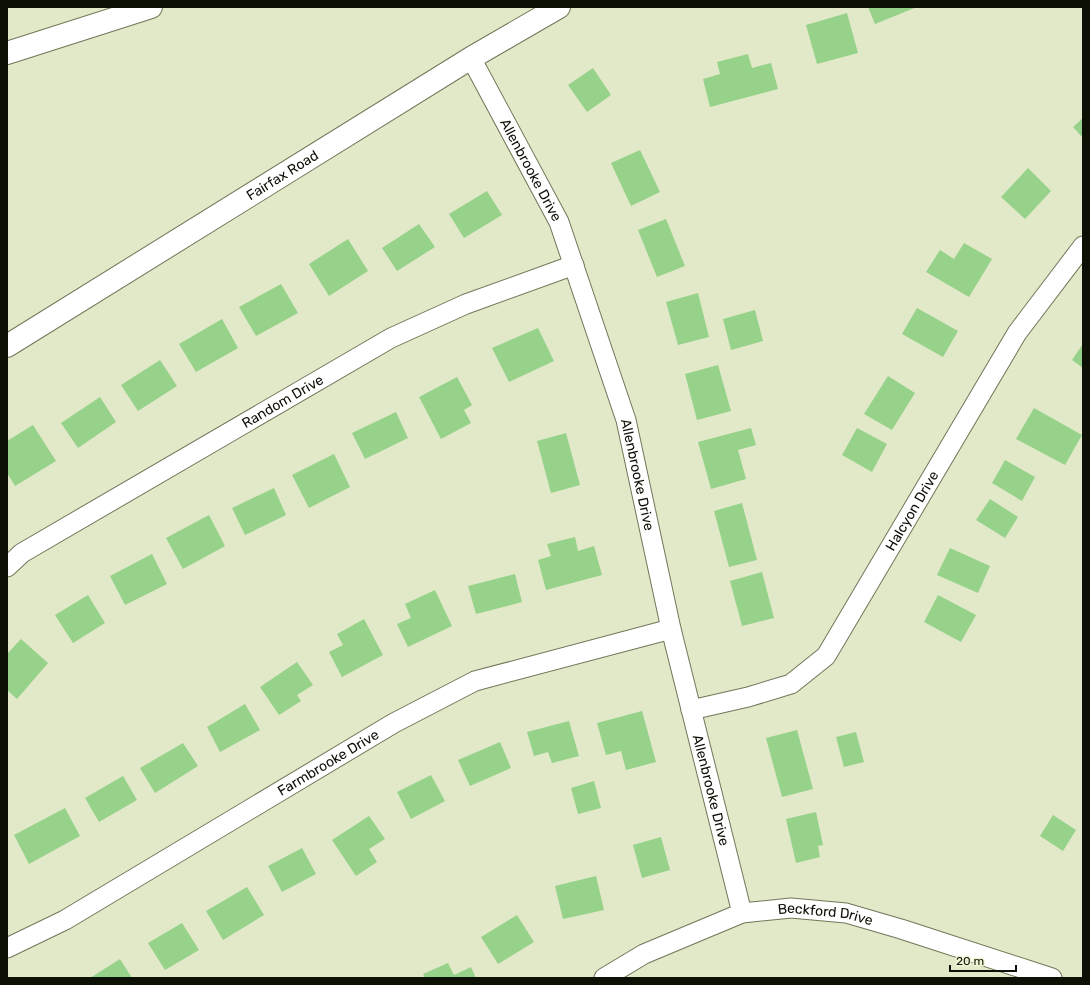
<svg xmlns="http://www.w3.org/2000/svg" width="1090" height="985" viewBox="0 0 1090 985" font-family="Rubik,sans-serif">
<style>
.building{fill:#97d28b}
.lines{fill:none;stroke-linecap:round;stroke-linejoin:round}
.street-casing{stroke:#707759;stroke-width:21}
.secondary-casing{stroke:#707759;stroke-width:24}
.highway-casing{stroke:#707759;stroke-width:24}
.street{stroke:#fff;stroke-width:19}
.secondary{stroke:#fff;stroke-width:22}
.highway{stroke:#fff;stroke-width:22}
.labels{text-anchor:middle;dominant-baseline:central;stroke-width:4;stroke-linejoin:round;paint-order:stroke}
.street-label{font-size:14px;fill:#0d1005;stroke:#eef6d5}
</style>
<rect width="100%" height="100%" fill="#e1e9c8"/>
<g class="building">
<polygon points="868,7 917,7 875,24"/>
<polygon points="847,13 858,53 817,64 806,25"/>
<polygon points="748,54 752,68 771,63 778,89 710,107 703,79 720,74 717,62"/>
<polygon points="593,68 611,95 587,112 568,85"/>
<polygon points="1083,118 1083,138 1073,127"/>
<polygon points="640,150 660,192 631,206 611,163"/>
<polygon points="1028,168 1051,191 1025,219 1001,197"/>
<polygon points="487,191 502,215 464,238 449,214"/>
<polygon points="666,219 685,266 657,277 638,230"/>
<polygon points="419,224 435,247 397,271 382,248"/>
<polygon points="348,239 368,271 329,296 309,264"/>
<polygon points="964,243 992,259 969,297 926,272 940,250 954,259"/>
<polygon points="281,284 298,313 256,336 239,307"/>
<polygon points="698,293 709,337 678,345 666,302"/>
<polygon points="917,308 958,331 943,357 902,334"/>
<polygon points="755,310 763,341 731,350 723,319"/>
<polygon points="222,319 238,348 196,372 179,344"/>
<polygon points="538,328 554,361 509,382 492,348"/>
<polygon points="1083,344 1083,368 1072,360"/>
<polygon points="160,360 177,386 138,411 121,385"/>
<polygon points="718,365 731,411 697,420 685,374"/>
<polygon points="888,376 915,393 892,430 864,414"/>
<polygon points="457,377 472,405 464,410 471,423 441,439 419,397"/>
<polygon points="100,397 116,422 78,448 61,423"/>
<polygon points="1034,408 1082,435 1065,465 1016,439"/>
<polygon points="396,412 408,438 365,459 352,433"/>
<polygon points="33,425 56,461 15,486 7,473 7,441"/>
<polygon points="751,428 756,445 738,450 746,479 711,489 698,442"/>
<polygon points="857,428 887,444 872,472 842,455"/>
<polygon points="566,433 580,485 551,493 537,441"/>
<polygon points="334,454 350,487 309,508 292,475"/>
<polygon points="1005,460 1035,477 1022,501 992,483"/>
<polygon points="274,488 286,515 245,535 232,508"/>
<polygon points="990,499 1018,517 1005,538 976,520"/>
<polygon points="742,503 757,560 729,567 714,511"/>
<polygon points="209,515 225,546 183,569 166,538"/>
<polygon points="575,537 578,551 594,546 602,575 546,590 538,560 551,556 547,544"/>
<polygon points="950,548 990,566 978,593 937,575"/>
<polygon points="152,554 167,584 125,605 110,576"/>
<polygon points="762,572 774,618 742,626 730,581"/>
<polygon points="515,574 522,602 476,614 468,586"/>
<polygon points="435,590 452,626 408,647 397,624 411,618 405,604"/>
<polygon points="88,595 105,623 73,643 55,615"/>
<polygon points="938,595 976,615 961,642 924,622"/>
<polygon points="364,619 383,655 342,677 329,652 343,645 337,634"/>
<polygon points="21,639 48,663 17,699 7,690 7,654"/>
<polygon points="297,662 313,685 297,695 301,701 279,715 260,687"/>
<polygon points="245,704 260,730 220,752 207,727"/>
<polygon points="642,711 656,762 626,770 621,751 606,755 597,723"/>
<polygon points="569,721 579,756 552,763 548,752 534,756 527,732"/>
<polygon points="797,730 813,789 782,797 766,738"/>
<polygon points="856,732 864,762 844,767 836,737"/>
<polygon points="500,742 511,768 470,786 458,760"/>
<polygon points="183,743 198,766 155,793 140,768"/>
<polygon points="431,775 445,801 411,819 397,792"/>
<polygon points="123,776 137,800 99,822 85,798"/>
<polygon points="594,781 601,808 578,814 571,788"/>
<polygon points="65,808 80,836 29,864 14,835"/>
<polygon points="816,812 823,845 818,846 820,857 796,863 786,819"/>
<polygon points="1053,815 1076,830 1063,851 1040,836"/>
<polygon points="369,816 385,839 369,849 377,862 356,876 332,840"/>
<polygon points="661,837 670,870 642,878 633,845"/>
<polygon points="302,848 316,874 282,892 268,866"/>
<polygon points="596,876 604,910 563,919 555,886"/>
<polygon points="247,887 264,915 223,940 206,911"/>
<polygon points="517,915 534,942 498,964 481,937"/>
<polygon points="182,923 199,950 165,970 148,943"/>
<polygon points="120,959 132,978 90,978"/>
<polygon points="448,963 454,975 471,967 476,978 425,978 423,974"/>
</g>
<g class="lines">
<defs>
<g id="street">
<path id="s1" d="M471 58 559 222 626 420 671 629 742 913"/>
<path id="s2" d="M7 567 22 553 391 338 466 304 574 265"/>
<path id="s3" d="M691 710 748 697 791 684 826 656 1017 333 1083 246"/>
<path id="s4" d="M7 948 65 920 394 723 475 681 671 629"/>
<path id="s5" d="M604 978 644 954 742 913 791 908 846 913 901 929 1052 978"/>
</g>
<g id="secondary">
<path id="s6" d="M7 346 471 58 559 7"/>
</g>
<polyline id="highway" points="7,53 151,7"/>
</defs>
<use href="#street" class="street-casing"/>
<use href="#secondary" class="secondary-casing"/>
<use href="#highway" class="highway-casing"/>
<use href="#street" class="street"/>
<use href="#secondary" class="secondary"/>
<use href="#highway" class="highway"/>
</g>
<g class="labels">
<g class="street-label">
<text stroke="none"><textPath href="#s1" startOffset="127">Allenbrooke Drive</textPath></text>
<text stroke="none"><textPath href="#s6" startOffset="324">Fairfax Road</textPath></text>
<text stroke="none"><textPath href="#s2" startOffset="322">Random Drive</textPath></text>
<text stroke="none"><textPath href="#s1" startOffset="451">Allenbrooke Drive</textPath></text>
<text stroke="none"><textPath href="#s3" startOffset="317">Halcyon Drive</textPath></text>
<text stroke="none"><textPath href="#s4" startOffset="371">Farmbrooke Drive</textPath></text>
<text stroke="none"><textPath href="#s1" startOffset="775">Allenbrooke Drive</textPath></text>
<text stroke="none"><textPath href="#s5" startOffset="237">Beckford Drive</textPath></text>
</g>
</g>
<rect width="1090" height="985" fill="none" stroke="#0d1005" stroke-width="16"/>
<path d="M950 965v6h66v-6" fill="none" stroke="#0d1005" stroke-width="2"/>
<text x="956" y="965" font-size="12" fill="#0d1005" stroke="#eef6d5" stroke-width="3" paint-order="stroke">20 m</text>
</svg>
